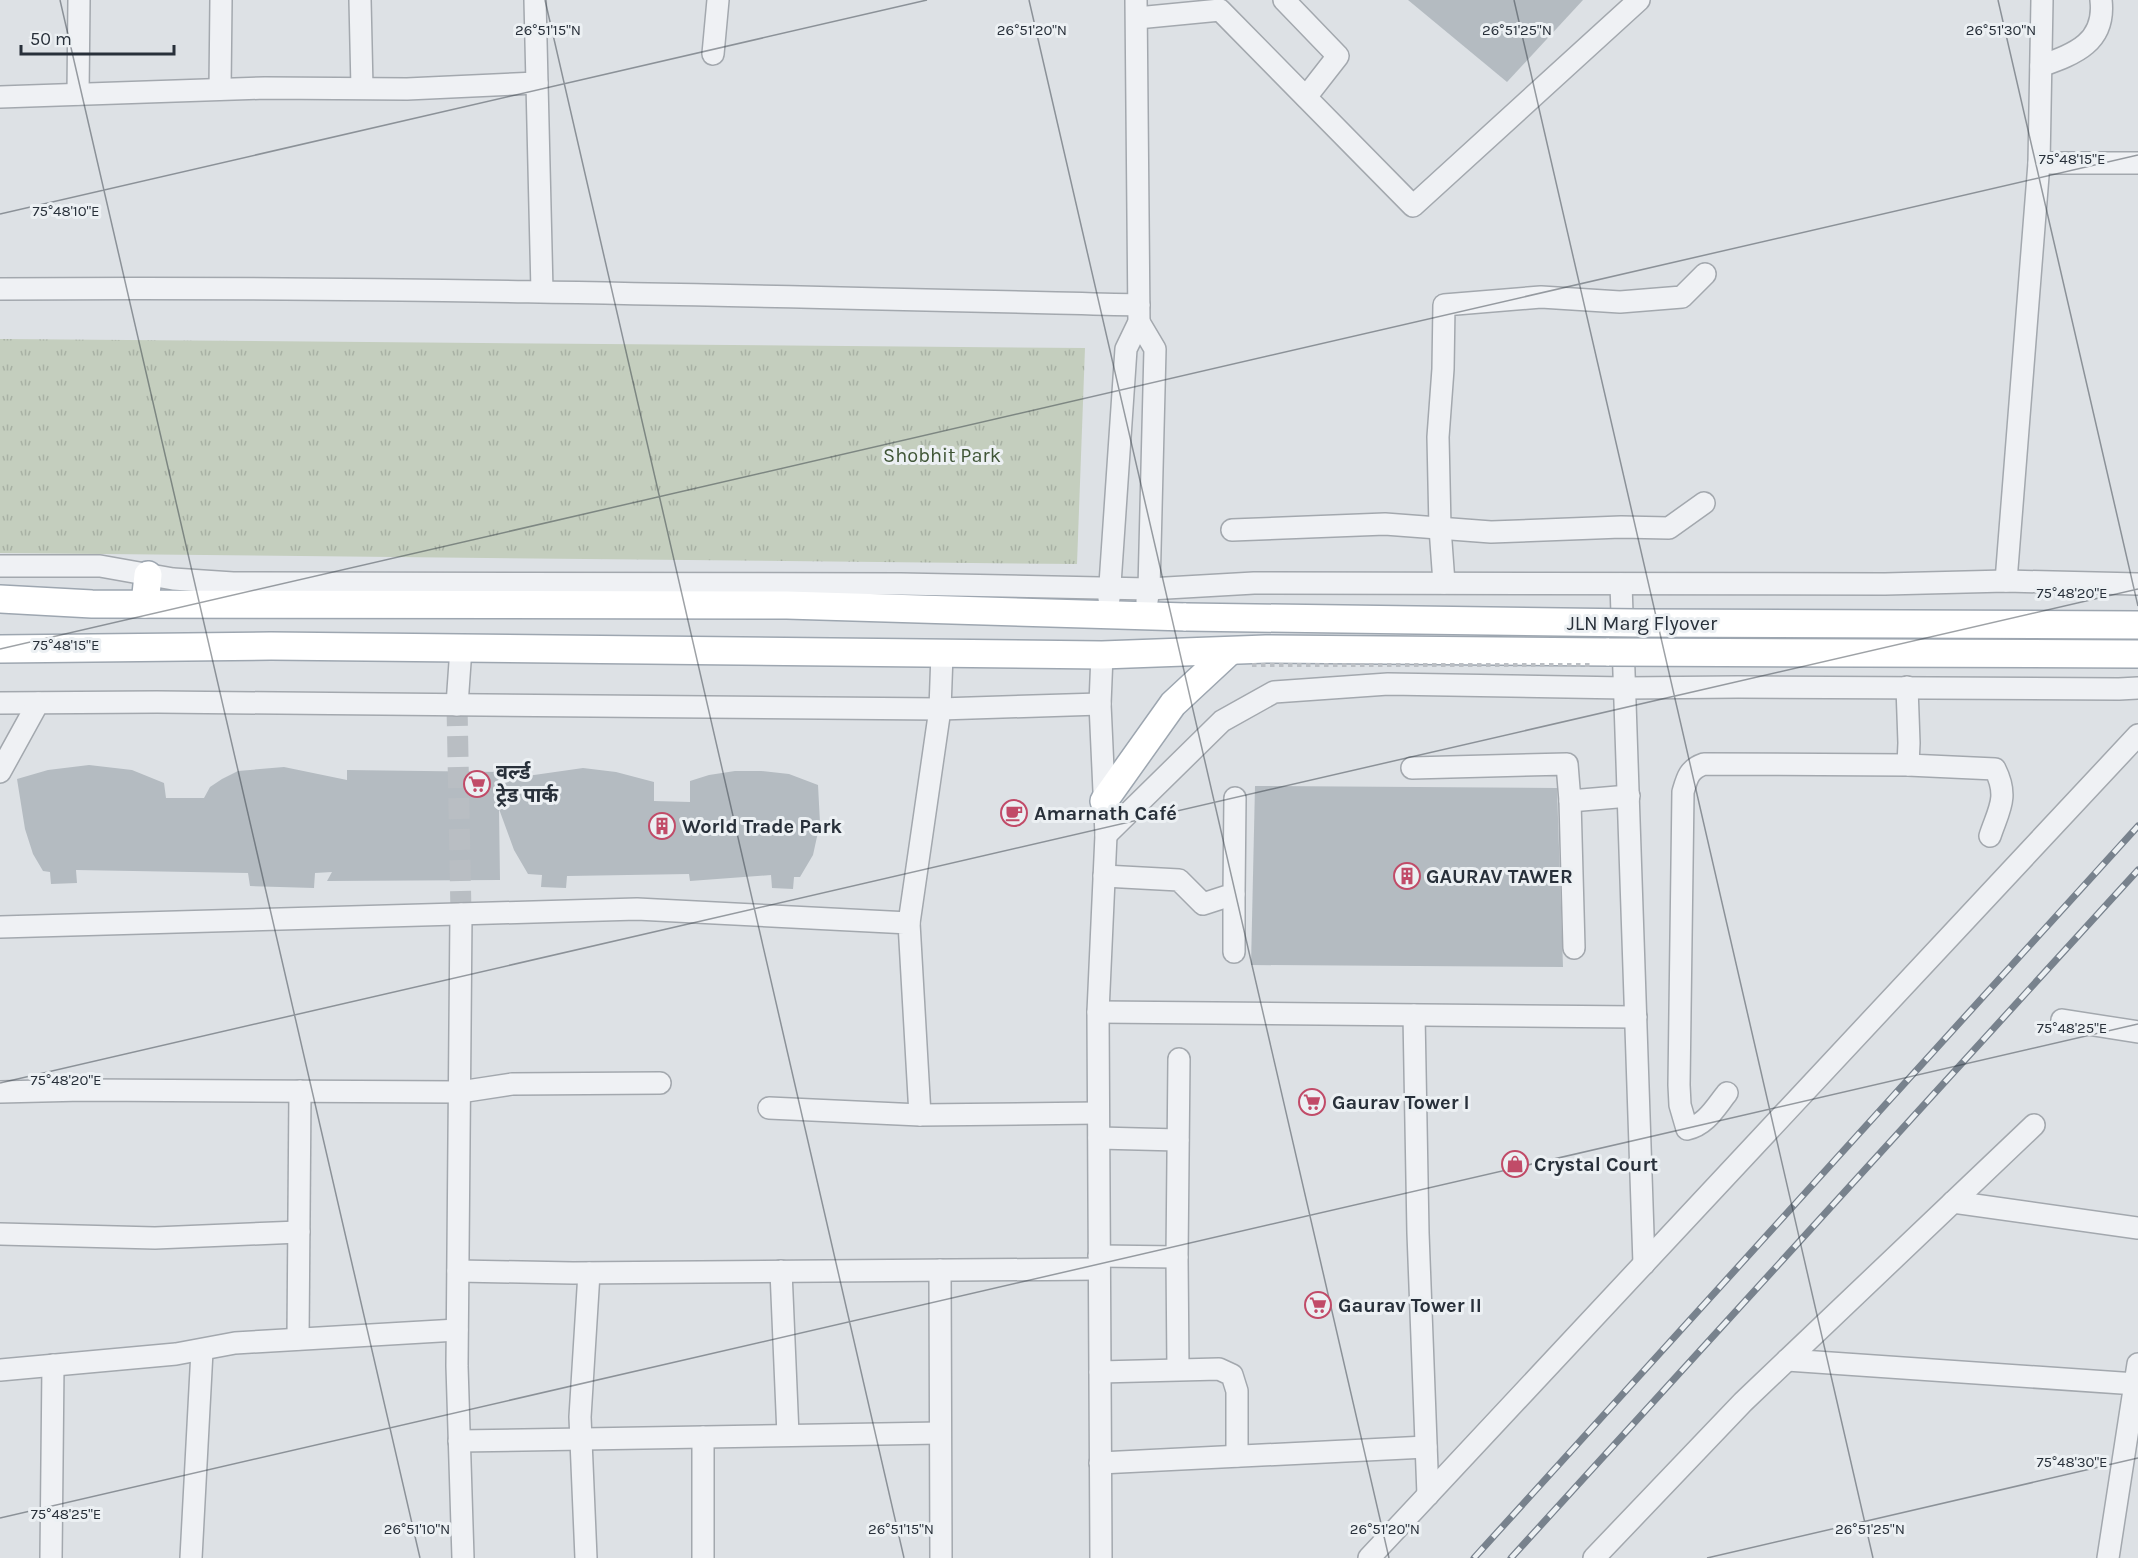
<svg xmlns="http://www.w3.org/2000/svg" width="2138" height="1558" viewBox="0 0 2138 1558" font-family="Karla,'Noto Sans Devanagari',sans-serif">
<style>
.grass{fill:url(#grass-tufts)}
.building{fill:#b4bbc1}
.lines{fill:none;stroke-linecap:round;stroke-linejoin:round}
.minor-tunnel{stroke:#b9bec3;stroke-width:21;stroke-dasharray:21 10;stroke-linecap:butt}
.minor-casing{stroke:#a3a8ae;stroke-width:24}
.major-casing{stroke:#9da6b0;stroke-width:30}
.minor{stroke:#eff1f4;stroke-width:21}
.major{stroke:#fff;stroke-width:27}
.rail-casing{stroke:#78828d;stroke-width:7}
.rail{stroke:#ecf0f3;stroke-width:4.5;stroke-dasharray:14;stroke-linecap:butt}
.major-bridge-casing{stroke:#9da6b0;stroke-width:30;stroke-linecap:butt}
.path-bridge{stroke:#bbbfc4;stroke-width:4;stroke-dasharray:4.5 4.5;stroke-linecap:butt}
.major-bridge{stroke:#fff;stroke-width:27}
.ticks{fill:none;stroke:#28303a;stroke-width:1.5;stroke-opacity:0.45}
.labels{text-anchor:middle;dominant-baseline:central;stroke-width:6;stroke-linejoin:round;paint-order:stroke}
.park-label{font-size:20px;fill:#3f5536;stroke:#ecf0f3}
.street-label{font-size:20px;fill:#28303a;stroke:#ecf0f3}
.poi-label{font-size:20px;font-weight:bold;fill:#28303a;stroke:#ecf0f3;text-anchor:start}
.ticks-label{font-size:15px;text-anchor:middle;fill:#28303a;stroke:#ecf0f3;stroke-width:6;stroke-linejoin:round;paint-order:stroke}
</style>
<defs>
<pattern id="grass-tufts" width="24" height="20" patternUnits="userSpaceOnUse" patternTransform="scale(1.5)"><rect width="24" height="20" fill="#c4cebe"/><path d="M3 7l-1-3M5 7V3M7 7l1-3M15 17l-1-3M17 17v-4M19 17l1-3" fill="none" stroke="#a8b1a4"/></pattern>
</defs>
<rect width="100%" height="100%" fill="#dde1e5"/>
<polygon class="grass" points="0,339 1085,348 1077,564 0,553"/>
<g class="building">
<polygon points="1408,0 1583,0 1507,82"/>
<polygon points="89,765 132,770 164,783 166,798 204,798 210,787 222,779 238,771 284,767 347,780 347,770 501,772 496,787 520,777 583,768 616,772 654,782 654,801 690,802 690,781 709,775 735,771 761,771 789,774 818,785 820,823 813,855 800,877 794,877 793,889 772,888 771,875 690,881 689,874 567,876 566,888 541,887 542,875 528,874 514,850 499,809 500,880 327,881 332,872 315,873 314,888 250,886 248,873 76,870 77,883 51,884 50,872 43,871 33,854 25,829 17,779 48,770"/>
<polygon points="1255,786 1557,788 1563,967 1251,965"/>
</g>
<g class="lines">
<polyline class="minor-tunnel" points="457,705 461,914"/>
<defs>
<g id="minor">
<polyline points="360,0 362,88"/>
<polyline points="535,0 542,291"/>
<polyline points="1284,0 1338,56 1306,97"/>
<polyline points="1137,18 1220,10 1413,206 1639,0"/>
<polyline points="713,54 718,0"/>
<path d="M2041 66C2074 54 2106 43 2101 0"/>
<polyline points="220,89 221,0"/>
<polyline points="78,94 79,0"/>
<polyline points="0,97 265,88 407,89 537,83"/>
<polyline points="2039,163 2138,163"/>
<path d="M0 289C380 286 759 296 1139 305"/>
<polyline points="1139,322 1155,349 1149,589 1147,601"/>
<polyline points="1232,530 1385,524 1491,532 1621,527 1669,528 1704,503"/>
<polyline points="0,566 100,566 173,579 233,583 901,584 1149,589 1254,583 1885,584 2006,581 2138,584"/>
<polyline points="2006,581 2039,163 2042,0"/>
<polyline points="1444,583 1440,528 1438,437 1443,369 1444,305 1541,297 1620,302 1682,297 1705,274"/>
<polyline points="1621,584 1644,1264"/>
<polyline points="1109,599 1126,349 1139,322 1136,0"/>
<path d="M1907 687 1909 743 1908 765 1995 769C2009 797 1999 809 1990 836"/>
<polyline points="0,703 157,702 940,709 1100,704"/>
<polyline points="457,705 461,648"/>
<polyline points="1412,768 1567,764 1570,801 1629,796"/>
<polyline points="0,772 38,703"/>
<polyline points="1570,801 1574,948"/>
<polyline points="1106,835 1222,721 1274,692 1388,684 1625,688 1738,687 2119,689 2138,688"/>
<polyline points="1104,876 1179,880 1203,904 1234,894 1235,798"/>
<polyline points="461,914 457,1366 463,1558"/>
<polyline points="909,923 940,709 942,654"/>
<polyline points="0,927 637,909 909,923 920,1115"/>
<polyline points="1234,952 1234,894"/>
<polyline points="1098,1012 1636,1017"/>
<polyline points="1414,1015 1418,1233 1428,1495"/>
<polyline points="2062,1020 2138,1032"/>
<polyline points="0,1092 83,1090 460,1092 512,1084 660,1083"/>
<path d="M1727 1093C1715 1108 1706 1125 1687 1129L1680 1105 1679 1085 1683 792C1687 778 1689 769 1704 764L1908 765"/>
<polyline points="769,1108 920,1115 1098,1113"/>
<polyline points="1099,1138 1178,1140"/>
<polyline points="1953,1202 2138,1228"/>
<polyline points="0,1234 155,1238 299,1232"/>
<polyline points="1099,1256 1177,1257"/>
<polyline points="940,1270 941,1558"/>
<polyline points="458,1271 573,1273 1099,1269"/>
<polyline points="781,1271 788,1435"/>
<polyline points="298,1339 300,1091"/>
<polyline points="1787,1360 2136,1384"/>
<polyline points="1178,1369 1177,1257 1179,1059"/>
<polyline points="0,1370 176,1354 235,1343 457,1330"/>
<polyline points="1100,1372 1219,1369 1232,1375 1237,1391 1237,1456"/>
<polyline points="703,1437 703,1558"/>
<polyline points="459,1441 940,1433"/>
<polyline points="1100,1463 1426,1447"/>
<polyline points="51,1558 53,1365"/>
<polyline points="191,1558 202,1351"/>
<polyline points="586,1558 580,1417 589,1273"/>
<polyline points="1101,1558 1098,1012 1106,835 1100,704 1102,655"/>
<polyline points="1369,1558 2138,735"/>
<polyline points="1594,1558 1743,1402 2034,1125"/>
<polyline points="2108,1558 2138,1364"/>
</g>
<g id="major">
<polyline points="0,599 92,604 787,605 1186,617"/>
<polyline points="145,604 148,575"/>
<polyline points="0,649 271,646 1102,655 1266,649 1609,652"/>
<polyline points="1104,801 1173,704 1230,651"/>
</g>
</defs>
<use href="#minor" class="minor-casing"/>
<use href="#major" class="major-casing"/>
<use href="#minor" class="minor"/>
<use href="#major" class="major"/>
<defs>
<g id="rail">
<polyline points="1474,1558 2138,826"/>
<polyline points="1511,1558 2138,870"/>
</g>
</defs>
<use href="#rail" class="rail-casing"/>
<use href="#rail" class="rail"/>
<defs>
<g id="major-bridge">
<polyline points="1186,617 1637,623 2138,625"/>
<polyline points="1609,652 2138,654"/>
</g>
</defs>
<use href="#major-bridge" class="major-bridge-casing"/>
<polyline class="path-bridge" points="1252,665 1591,665"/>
<use href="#major-bridge" class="major-bridge"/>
</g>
<path class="ticks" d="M60 0 420 1558M545 0 904 1558M1029 0 1389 1558M1514 0 1873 1558M1998 0 2138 606M0 214 927 0M0 649 2138 155M0 1083 2138 589M0 1518 2138 1024M1707 1558 2138 1458"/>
<defs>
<symbol id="supermarket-ring" viewBox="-11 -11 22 22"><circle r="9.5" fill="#ecf0f3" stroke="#c14b68" stroke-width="1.5"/><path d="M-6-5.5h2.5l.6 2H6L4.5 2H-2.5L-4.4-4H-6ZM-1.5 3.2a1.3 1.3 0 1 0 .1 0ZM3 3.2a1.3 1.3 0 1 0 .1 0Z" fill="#c14b68"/></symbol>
<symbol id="cafe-ring" viewBox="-11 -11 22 22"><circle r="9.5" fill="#ecf0f3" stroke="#c14b68" stroke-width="1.5"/><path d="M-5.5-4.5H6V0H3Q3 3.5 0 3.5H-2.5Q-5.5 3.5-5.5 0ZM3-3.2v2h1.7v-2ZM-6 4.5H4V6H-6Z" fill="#c14b68"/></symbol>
<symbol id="building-ring" viewBox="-11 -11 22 22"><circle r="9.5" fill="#ecf0f3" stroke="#c14b68" stroke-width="1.5"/><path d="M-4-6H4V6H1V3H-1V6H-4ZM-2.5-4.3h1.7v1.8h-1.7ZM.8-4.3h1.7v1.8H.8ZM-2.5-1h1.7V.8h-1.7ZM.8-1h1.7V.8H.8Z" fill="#c14b68"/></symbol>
<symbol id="shop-ring" viewBox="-11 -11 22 22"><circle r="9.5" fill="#ecf0f3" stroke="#c14b68" stroke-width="1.5"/><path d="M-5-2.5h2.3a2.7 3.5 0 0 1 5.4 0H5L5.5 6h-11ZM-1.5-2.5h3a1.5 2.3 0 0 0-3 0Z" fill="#c14b68"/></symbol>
</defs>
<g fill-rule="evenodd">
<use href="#supermarket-ring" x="462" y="769" width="30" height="30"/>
<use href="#cafe-ring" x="999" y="798" width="30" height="30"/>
<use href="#building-ring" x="647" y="811" width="30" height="30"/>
<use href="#building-ring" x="1392" y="861" width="30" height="30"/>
<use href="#supermarket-ring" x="1297" y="1087" width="30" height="30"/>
<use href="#shop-ring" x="1500" y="1149" width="30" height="30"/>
<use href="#supermarket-ring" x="1303" y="1290" width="30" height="30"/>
</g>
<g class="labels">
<g class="park-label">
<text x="942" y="455">Shobhit Park</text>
</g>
<g class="street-label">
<text x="1642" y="623">JLN Marg Flyover</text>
</g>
<g class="poi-label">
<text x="496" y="772">वर्ल्ड<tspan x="496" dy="23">ट्रेड पार्क</tspan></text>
<text x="1034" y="813">Amarnath Café</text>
<text x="682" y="826">World Trade Park</text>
<text x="1426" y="876">GAURAV TAWER</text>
<text x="1332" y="1102">Gaurav Tower I</text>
<text x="1534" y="1164">Crystal Court</text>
<text x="1338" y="1305">Gaurav Tower II</text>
</g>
</g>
<g class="ticks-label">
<text x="548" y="35">26°51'15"N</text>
<text x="1032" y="35">26°51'20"N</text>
<text x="1517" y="35">26°51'25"N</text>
<text x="2001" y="35">26°51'30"N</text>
<text x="2072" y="164">75°48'15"E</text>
<text x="66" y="216">75°48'10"E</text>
<text x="2072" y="598">75°48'20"E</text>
<text x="66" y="650">75°48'15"E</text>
<text x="2072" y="1033">75°48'25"E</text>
<text x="66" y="1085">75°48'20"E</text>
<text x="2072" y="1467">75°48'30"E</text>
<text x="66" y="1519">75°48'25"E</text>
<text x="417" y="1534">26°51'10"N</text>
<text x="901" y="1534">26°51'15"N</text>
<text x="1385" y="1534">26°51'20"N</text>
<text x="1870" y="1534">26°51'25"N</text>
</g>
<path d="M21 45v9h153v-9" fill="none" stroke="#28303a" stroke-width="3"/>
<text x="30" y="45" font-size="18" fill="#28303a" stroke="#ecf0f3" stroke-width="4.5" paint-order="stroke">50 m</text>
</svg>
